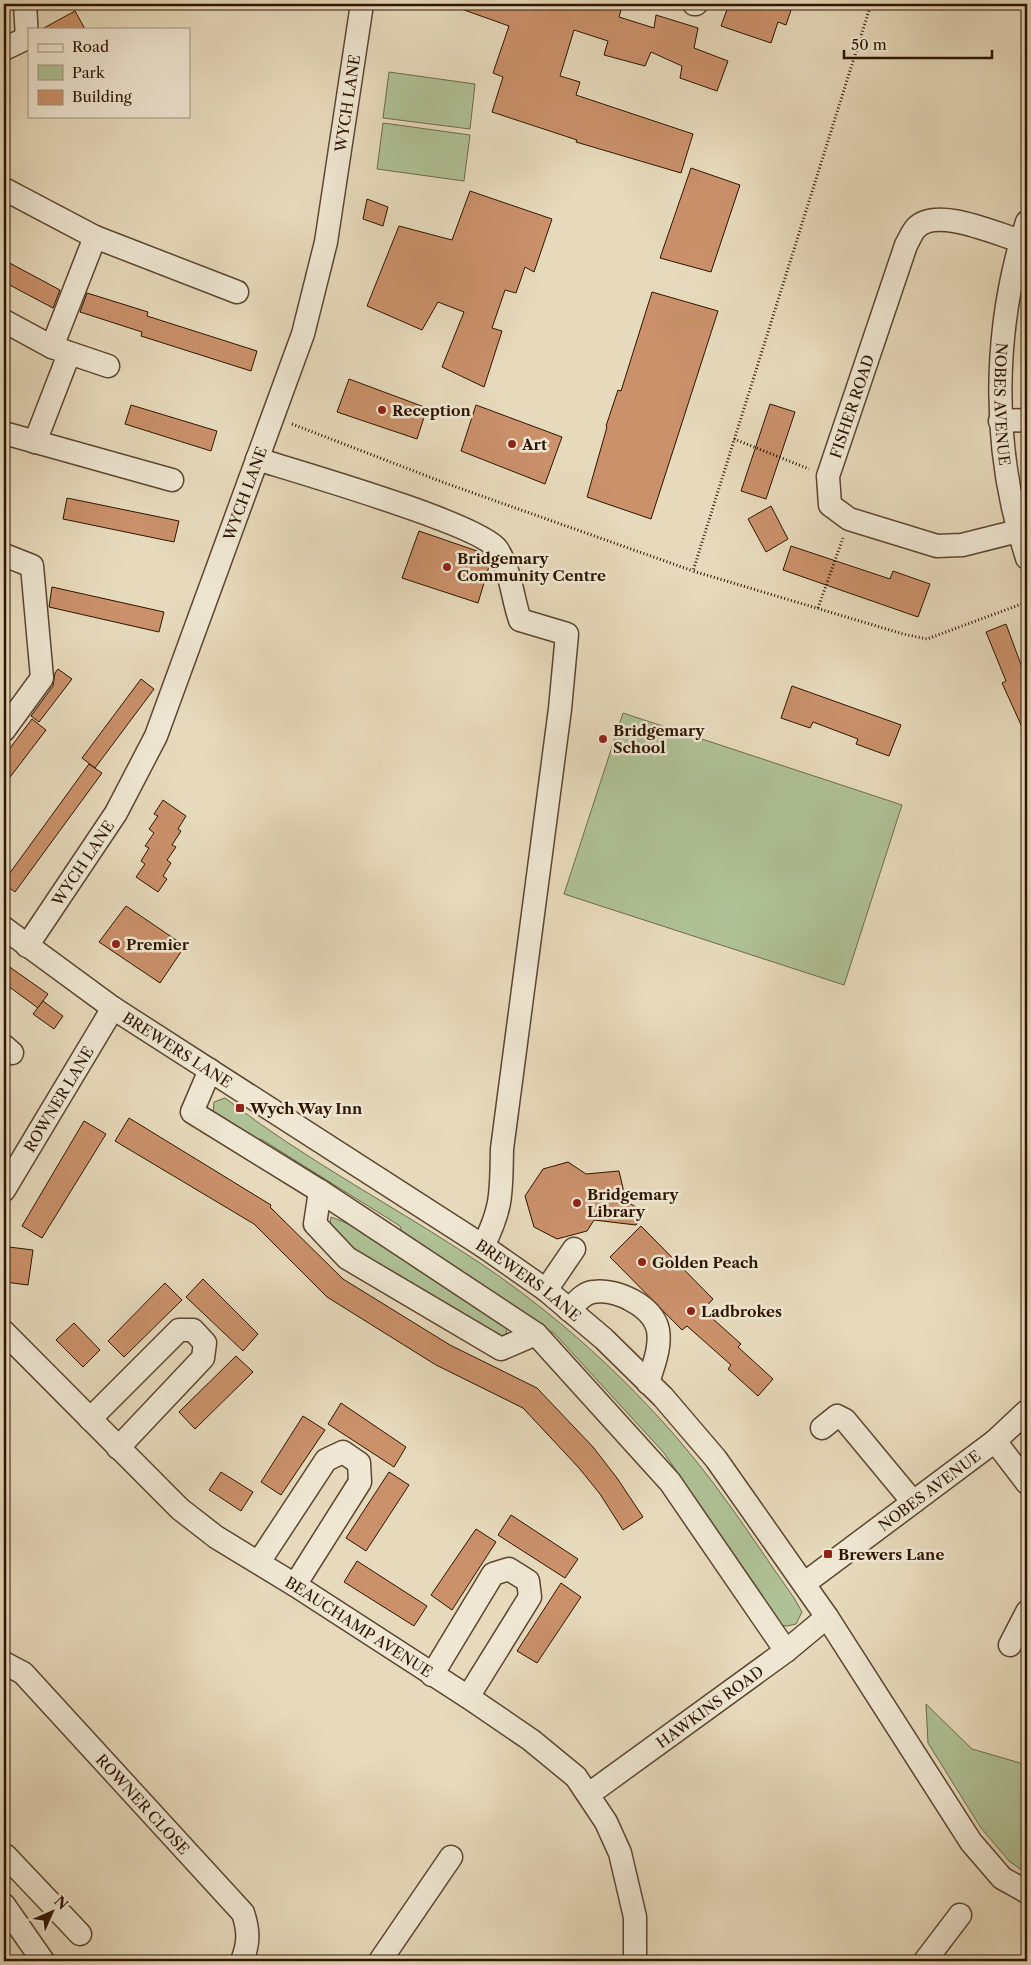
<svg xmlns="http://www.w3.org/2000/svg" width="1031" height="1965" viewBox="0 0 1031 1965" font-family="'Libre Caslon Text',serif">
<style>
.green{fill:#afc196;stroke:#6e6b4b}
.building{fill:#ca916b;stroke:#2d1500}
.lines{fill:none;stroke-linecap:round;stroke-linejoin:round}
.minor-casing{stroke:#5c462f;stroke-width:25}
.path{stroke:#2d1500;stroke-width:3;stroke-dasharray:1 2.5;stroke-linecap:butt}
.minor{stroke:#efe7d3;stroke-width:22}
.poi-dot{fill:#8f2418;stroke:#efe7d3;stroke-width:2}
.labels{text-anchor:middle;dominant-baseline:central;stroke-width:5;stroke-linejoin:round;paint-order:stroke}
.street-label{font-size:15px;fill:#2d1500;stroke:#efe7d3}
.poi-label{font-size:15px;font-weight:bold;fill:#2d1500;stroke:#efe7d3;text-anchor:start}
</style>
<rect width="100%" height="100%" fill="#e7dabc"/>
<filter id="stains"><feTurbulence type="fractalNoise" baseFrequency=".004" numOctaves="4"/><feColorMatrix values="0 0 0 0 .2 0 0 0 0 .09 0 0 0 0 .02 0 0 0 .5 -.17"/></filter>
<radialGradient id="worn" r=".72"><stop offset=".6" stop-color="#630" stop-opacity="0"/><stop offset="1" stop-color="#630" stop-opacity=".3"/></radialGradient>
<g class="green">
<polygon points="389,72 475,84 470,129 383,118"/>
<polygon points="383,123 470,135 464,181 377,169"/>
<polygon points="623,713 902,805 844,985 564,894"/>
<path d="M225 1098C305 1160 396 1207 480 1263 569 1323 650 1399 714 1484 742 1521 767 1560 794 1598L802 1612 796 1624 787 1626 776 1625 745 1578 748 1575 664 1453 554 1333 527 1319 402 1233 400 1226 261 1139 254 1141 213 1115 214 1102Z"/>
<path d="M331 1217C392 1239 454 1290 507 1328L506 1334 497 1342 355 1257 330 1225Z"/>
<polygon points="926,1704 972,1749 1027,1765 1027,1874 1009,1861 981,1828 928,1743"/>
</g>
<g class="building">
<polygon points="453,4 623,4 619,17 654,28 656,15 698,28 694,48 728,61 717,91 680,78 682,66 651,52 645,66 604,55 608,41 574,30 560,76 580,82 576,95 693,134 681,173 576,142 577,140 492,112 503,77 493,73 509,26 453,6"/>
<polygon points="729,4 793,4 786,25 778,22 771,43 721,26"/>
<polygon points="75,11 85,29 42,29"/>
<polygon points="691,168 740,185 711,272 660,258"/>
<polygon points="470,191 552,219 534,272 525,267 516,293 505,290 492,328 502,331 484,387 442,367 464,312 438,302 422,330 367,306 399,226 452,240"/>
<polygon points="367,199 388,207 383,226 363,219"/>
<polygon points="4,260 60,290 53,308 4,282"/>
<polygon points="652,292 718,311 651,519 587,497 607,427 606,426 618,390 621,391"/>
<polygon points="87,293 148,312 147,316 257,351 251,371 141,336 142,332 80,312"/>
<polygon points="349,379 427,408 417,439 337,412"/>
<polygon points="770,404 795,412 766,499 741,491"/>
<polygon points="131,405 217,431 211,451 125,424"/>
<polygon points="476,405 562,437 545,484 461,451"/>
<polygon points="67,498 179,521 174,542 63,519"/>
<polygon points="771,506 788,539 766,552 748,519"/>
<polygon points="419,531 480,552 487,558 490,563 478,603 402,578"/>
<polygon points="791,546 890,579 893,571 930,584 918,617 783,570"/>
<polygon points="52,587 164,612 159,632 49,607"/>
<polygon points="1006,624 1027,681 1027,738 1002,683 1006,681 986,632"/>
<polygon points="58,669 72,679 39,722 31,716 53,686 55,673"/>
<polygon points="141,679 154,689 95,768 82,758"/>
<polygon points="792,686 901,725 889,756 856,744 858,739 813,722 810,728 781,718"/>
<polygon points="32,719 46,730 4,785 4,756"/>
<polygon points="89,764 102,773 15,892 4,884 4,881"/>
<polygon points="163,800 186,816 178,829 181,831 172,845 176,847 167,860 171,863 163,876 167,879 158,892 136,877 145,864 141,861 149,848 145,846 154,833 149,829 158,816 154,814"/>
<polygon points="126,906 185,946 160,983 99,942"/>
<polygon points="4,963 48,994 38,1008 4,983"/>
<polygon points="43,1001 63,1016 54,1029 33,1014"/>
<polygon points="129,1118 271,1205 270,1207 343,1279 450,1345 537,1388 593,1447 617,1478 643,1517 623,1530 600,1494 579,1468 523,1408 436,1365 327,1297 254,1224 115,1141"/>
<polygon points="84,1121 106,1134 42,1238 22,1226"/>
<polygon points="568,1162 586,1174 619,1171 626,1201 644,1212 636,1225 594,1220 587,1231 557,1239 534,1227 525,1196 543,1169"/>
<polygon points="641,1226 713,1299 703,1310 741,1344 738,1347 773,1379 758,1396 728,1369 731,1365 687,1326 682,1330 610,1257"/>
<polygon points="9,1247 33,1250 28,1285 5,1282"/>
<polygon points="203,1279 258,1334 243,1351 186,1297"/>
<polygon points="165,1283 182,1300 124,1357 108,1341"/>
<polygon points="74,1323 100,1350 83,1367 56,1340"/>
<polygon points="236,1356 253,1372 195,1429 179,1412"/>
<polygon points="341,1403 406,1447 394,1467 328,1424"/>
<polygon points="303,1416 325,1430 281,1495 261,1482"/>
<polygon points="221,1472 253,1492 241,1511 209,1490"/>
<polygon points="389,1472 409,1485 366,1551 346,1538"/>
<polygon points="511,1515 578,1559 565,1578 498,1535"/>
<polygon points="476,1529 496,1542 452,1610 431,1595"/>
<polygon points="357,1561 427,1606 414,1626 344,1582"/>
<polygon points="561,1583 581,1597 537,1663 517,1651"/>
</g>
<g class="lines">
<defs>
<g id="minor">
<polyline points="694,4 696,4"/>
<polyline points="4,49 27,38 25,4"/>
<polyline points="4,189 95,237 52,347"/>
<path id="s1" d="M1027 222C992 330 991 450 1027 558"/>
<polyline points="95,237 237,292"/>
<polyline points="4,321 52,347 108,366"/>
<polyline points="1000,421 1027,420"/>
<polyline points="4,433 172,480"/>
<polyline points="35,442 69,354"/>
<path d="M257 459C295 471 480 524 497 549 511 570 512 597 520 620L567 634 560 709 502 1149C501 1191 503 1207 483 1246"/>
<path id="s2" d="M1018 531 962 545 937 546 849 519 830 505 828 476 906 245C909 240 912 232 916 228 936 206 996 234 1021 241"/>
<polyline points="4,555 32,566 42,678 4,730"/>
<path id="s3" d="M4 928 113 1008 483 1246 546 1290 604 1339 663 1397 716 1459 827 1617 971 1842 1002 1878 1027 1892"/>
<path id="s4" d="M27 946 116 813 156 736 303 334 326 242 362 4"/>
<polyline points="4,1046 12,1053"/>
<polyline points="210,1070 192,1112 320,1191 536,1334 670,1482 786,1651"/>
<path id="s5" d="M4 1190 113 1008"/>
<polyline points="320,1191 315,1224 347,1258 501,1349 536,1334"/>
<polyline points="546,1290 574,1249"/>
<path d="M569 1310C576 1303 583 1293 593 1292 616 1288 653 1306 658 1330 661 1348 653 1366 648 1383"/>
<path id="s6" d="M4 1332 180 1509 216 1537 295 1585 468 1697 531 1740 576 1777 606 1822 620 1853 635 1917V1961"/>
<polyline points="90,1419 179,1330 193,1330 205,1343 203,1358 118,1448"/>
<polyline points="822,1428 837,1416 845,1420 913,1502"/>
<polyline points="995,1441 1027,1483"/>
<polyline points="259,1562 326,1460 343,1452 359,1463 360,1482 295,1585"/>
<path id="s7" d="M805 1583 995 1441 1027 1411"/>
<polyline points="1010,1645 1027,1612"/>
<path id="s8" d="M4 1663 23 1673 243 1913C249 1931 249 1943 242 1961"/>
<polyline points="432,1675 493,1574 509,1569 528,1581 530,1597 468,1697"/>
<path id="s9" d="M589 1794 786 1651 827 1617"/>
<polyline points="6,1856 80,1934"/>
<polyline points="4,1905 43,1961"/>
<polyline points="380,1961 451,1857"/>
<polyline points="925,1961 960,1915"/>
</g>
</defs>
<use href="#minor" class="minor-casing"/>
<g class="path">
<polyline points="871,4 693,571 903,634 927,639 1027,602"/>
<polyline points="292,424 445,483 693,571"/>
<polyline points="734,439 809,469"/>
<polyline points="818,608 843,538"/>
</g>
<use href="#minor" class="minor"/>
</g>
<g class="poi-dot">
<circle cx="382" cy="410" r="5"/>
<circle cx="512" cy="444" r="5"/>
<circle cx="447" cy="567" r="5"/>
<circle cx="603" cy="739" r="5"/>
<circle cx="116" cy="944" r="5"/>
<rect x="235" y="1103" width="10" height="10" rx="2.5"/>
<circle cx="577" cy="1203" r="5"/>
<circle cx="642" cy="1262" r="5"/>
<circle cx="691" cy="1311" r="5"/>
<rect x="823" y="1549" width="10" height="10" rx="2.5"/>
</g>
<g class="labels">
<g class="street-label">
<text stroke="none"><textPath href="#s4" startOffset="910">WYCH LANE</textPath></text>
<text stroke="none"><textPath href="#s1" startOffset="185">NOBES AVENUE</textPath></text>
<text stroke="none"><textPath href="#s2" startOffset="301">FISHER ROAD</textPath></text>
<text stroke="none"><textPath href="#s4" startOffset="505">WYCH LANE</textPath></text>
<text stroke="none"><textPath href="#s4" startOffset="100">WYCH LANE</textPath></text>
<text stroke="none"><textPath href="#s3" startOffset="212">BREWERS LANE</textPath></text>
<text stroke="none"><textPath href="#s5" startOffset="106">ROWNER LANE</textPath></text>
<text stroke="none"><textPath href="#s3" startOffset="632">BREWERS LANE</textPath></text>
<text stroke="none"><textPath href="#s7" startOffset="155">NOBES AVENUE</textPath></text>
<text stroke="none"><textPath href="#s6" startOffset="464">BEAUCHAMP AVENUE</textPath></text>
<text stroke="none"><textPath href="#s9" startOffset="149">HAWKINS ROAD</textPath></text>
<text stroke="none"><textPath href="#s8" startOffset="199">ROWNER CLOSE</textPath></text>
</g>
<g class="poi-label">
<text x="392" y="410">Reception</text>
<text x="522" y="444">Art</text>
<text x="457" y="558">Bridgemary<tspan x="457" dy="17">Community Centre</tspan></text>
<text x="613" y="730">Bridgemary<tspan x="613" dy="17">School</tspan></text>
<text x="126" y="944">Premier</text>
<text x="250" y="1108">Wych Way Inn</text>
<text x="587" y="1194">Bridgemary<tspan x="587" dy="17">Library</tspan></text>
<text x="652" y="1262">Golden Peach</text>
<text x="701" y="1311">Ladbrokes</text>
<text x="838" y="1554">Brewers Lane</text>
</g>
</g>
<rect width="1031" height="1965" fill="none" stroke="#e7dabc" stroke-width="20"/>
<rect x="5" y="5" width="1021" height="1955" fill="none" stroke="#2d1500" stroke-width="2.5"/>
<rect x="10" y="10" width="1011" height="1945" fill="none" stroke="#2d1500"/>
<rect x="28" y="28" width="162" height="90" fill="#efe7d3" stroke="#a1937f"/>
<rect x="38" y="44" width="25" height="8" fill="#efe7d3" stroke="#a1937f"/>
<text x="72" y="52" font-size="15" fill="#2d1500">Road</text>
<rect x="38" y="65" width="25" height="15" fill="#afc196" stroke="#a1937f"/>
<text x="72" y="78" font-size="15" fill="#2d1500">Park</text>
<rect x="38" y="90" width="25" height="15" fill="#ca916b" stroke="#a1937f"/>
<text x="72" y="102" font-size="15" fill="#2d1500">Building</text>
<g transform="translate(52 1912) rotate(45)" stroke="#efe7d3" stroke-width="4" paint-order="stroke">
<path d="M0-4L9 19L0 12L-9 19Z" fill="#2d1500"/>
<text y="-8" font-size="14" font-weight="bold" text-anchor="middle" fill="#2d1500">N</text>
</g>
<path d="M844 50v8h148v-8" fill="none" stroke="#2d1500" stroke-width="2.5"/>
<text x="851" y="50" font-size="15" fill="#2d1500" stroke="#efe7d3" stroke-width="4" paint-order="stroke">50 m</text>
<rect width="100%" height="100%" filter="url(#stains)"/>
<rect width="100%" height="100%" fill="url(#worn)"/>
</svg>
